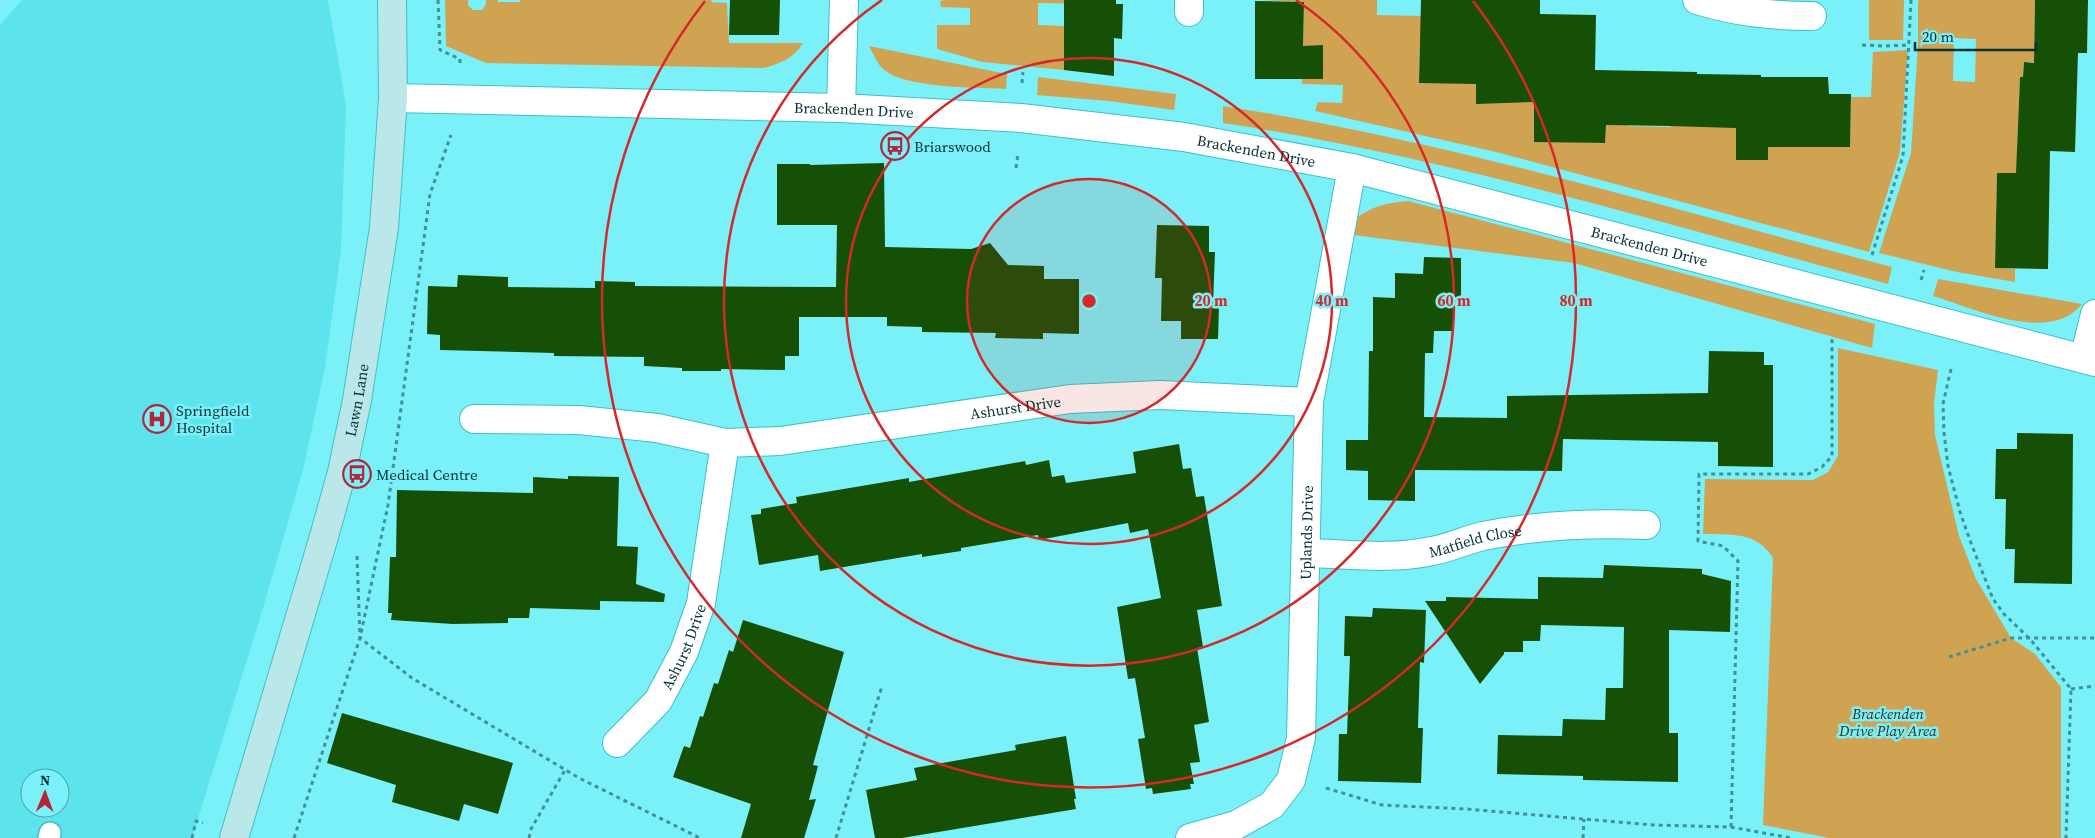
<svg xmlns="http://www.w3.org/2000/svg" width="2095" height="838" viewBox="0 0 2095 838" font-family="'Source Serif 4',serif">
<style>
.built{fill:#5de3eb;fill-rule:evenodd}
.green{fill:#d0a352;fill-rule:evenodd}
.building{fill:#165007}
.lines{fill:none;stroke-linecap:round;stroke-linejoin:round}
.lane-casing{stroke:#41bfc6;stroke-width:24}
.street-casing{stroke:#41bfc6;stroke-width:30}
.secondary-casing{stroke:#41bfc6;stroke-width:30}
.path{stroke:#419196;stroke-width:3;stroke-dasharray:4 4;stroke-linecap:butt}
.lane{stroke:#fff;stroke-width:21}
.street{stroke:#fff;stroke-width:28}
.secondary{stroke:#bae7e9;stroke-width:28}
.ring{fill:none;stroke:#d62828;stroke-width:2.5}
.labels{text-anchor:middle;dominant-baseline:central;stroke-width:5;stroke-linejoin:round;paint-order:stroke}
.street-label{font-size:15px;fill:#093234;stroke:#7af1f8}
.poi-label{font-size:15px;fill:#093234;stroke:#7af1f8;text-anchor:start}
.park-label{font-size:15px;font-style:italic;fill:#3a2f1b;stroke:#7af1f8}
.centre{fill:#d62828;stroke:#7af1f8;stroke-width:2.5}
.ring-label{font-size:15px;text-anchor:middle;font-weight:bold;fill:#d62828;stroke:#7af1f8;stroke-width:5;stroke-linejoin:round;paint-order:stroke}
</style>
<rect width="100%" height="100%" fill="#7af1f8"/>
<path class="built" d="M22 0H328L346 105 341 250 325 368 303 470 263 608 192 838H0V25ZM30 778H60V808H30Z"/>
<g class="green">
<path d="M445 0H468V5L473 10H482L486 4V0H498V2H520V0H711L712 2 727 3 729 43H803C794 58 780 64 763 68L486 63 446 46Z"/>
<polygon points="945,0 1086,0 1114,4 1038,3 1038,25 1064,26 1064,70 982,62 937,49 937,25 970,25 970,8 941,7 940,1"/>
<path d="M1261 0H1377V15L1424 16 1420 35 1419 83 1436 38 1628 102V126L1670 127 1671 77 1737 81V160H1768V147H1850L1851 97H1871L1873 52 1908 50 1900 152 1869 252 1496 152 1315 111 1318 102 1342 103 1343 85 1302 84V79L1323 63V46H1303L1304 2ZM1476 68 1492 103H1476ZM1534 104 1548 142H1534ZM1606 107 1605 143H1589Z"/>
<polygon points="1869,0 1904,0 1903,40 1869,40"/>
<path d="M1918 0H2035L2034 51 2065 52 2064 64 2024 62 2023 77 2020 78 2017 150 2045 174 1997 173 1995 268 2015 269V282L1957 272 1879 253 1911 153 1918 44ZM1954 38 1976 39 1975 82 1953 81Z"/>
<path d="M869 46 1007 74 1006 89C976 87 901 89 881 67 876 61 873 53 869 46Z"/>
<polygon points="1038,77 1176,94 1174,110 1109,101 1037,95"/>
<path d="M1223 106C1450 141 1671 209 1892 267L1888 284C1668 225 1448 157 1223 123Z"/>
<path d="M1408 201 1875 324 1872 348 1574 263 1353 235 1351 223C1368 207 1385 203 1408 201Z"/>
<path d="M1938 279 2082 304C2050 345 1973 308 1933 296Z"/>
<path d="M1838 348 1938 370 1934 403 1935 435 1959 536 1976 579 2011 638 2035 654 2061 687V838H1829L1763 825 1773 558C1756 531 1732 535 1703 534L1705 479 1813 480 1828 472 1838 456Z"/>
</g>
<g class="building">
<polygon points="730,0 780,0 779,35 729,35"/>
<polygon points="1064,0 1116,0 1116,4 1123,4 1122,39 1114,38 1114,76 1064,70"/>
<polygon points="1421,0 1540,0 1540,14 1596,15 1595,70 1697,72 1697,74 1761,75 1761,77 1828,77 1829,94 1851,94 1850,147 1768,147 1768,160 1736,160 1736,128 1670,126 1606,125 1605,143 1534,142 1534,102 1476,104 1476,84 1419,83"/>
<polygon points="2035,0 2088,0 2087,53 2078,53 2075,152 2050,151 2048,269 1995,268 1997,173 2016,173 2020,77 2023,77 2024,62 2034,63"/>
<polygon points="1255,1 1304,2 1303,46 1323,45 1323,79 1255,79"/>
<polygon points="884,163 885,247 971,249 990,243 1008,265 1044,266 1044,279 1079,279 1079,334 1043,333 1043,339 995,338 996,333 922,332 922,327 887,326 887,317 799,317 799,356 785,356 785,370 721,369 721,371 682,371 682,368 644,366 644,357 554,356 554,353 440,350 440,335 427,334 428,286 457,287 458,275 508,277 508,287 595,288 595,281 635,282 635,286 836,287 837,225 777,225 777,164 810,164 810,165"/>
<polygon points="1157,225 1209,226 1209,252 1215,252 1213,305 1219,306 1218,339 1181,339 1181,321 1161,321 1162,278 1155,278"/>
<polygon points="1424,257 1461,258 1461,302 1454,302 1453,331 1434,331 1433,353 1425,353 1424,417 1507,418 1507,396 1708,393 1709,351 1764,352 1764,365 1773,365 1773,467 1718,466 1718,442 1563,439 1562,471 1415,470 1415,501 1368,500 1368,471 1346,470 1346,440 1368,440 1369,351 1373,351 1373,297 1395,298 1395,273 1423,274"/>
<polygon points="2017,433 2073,434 2072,584 2014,583 2015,549 2005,549 2006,499 1995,499 1996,449 2017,449"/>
<polygon points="1179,444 1183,469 1191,468 1196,497 1204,496 1222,606 1197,610 1203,647 1197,648 1209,722 1194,725 1200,762 1190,763 1194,784 1190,784 1191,789 1153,794 1152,788 1146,789 1138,739 1145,738 1135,678 1128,679 1117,607 1161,598 1148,529 1130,533 1128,523 1039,540 1038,535 961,548 961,551 922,557 922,554 820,571 818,555 759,565 751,515 761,514 761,509 797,503 796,497 909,478 909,482 1025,461 1026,465 1049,460 1052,477 1064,475 1066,483 1136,473 1133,452"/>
<polygon points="568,476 619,477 617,546 638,547 636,584 665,594 664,602 600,601 600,610 530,608 529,618 508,618 508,623 453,624 391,620 392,613 388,613 390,557 396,557 397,490 533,493 533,477 568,479"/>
<polygon points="1604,565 1702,569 1702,574 1731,581 1730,632 1669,630 1669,733 1678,733 1678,782 1583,780 1583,776 1497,774 1498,735 1562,736 1563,719 1605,720 1606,688 1623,688 1624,627 1541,625 1540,641 1523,641 1523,652 1504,652 1504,654 1480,684 1425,601 1446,601 1446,597 1538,599 1538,577 1603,578"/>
<polygon points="1373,608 1426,610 1424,663 1420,662 1418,728 1423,728 1421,783 1338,781 1339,734 1347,734 1350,656 1344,656 1345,616 1372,617"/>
<polygon points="743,620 844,652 813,765 818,766 809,800 816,799 804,838 741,838 751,804 673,777 684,746 690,748 700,716 703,717 714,683 718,684 729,650 733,652"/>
<polygon points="342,713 513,763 498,814 464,804 459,821 392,802 396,785 327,763"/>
<polygon points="1066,736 1076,799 1074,799 1076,809 902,838 875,838 866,790 917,780 914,768 1016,750 1015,745"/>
</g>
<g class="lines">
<defs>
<polyline id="lane" points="49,838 50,833"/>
<g id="street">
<path d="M1697 0C1737 12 1770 16 1812 16"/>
<polyline points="1189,12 1189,0"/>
<path id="s1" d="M393 98 841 108 1021 118 1184 137 1352 168 2095 362"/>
<polyline points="841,108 844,0"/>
<polyline points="2084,359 2095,314"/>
<path id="s2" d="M474 419 579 420 657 428 725 443 780 441 1070 399 1160 395 1309 402"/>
<path id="s3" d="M1306 553C1347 554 1391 560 1432 551 1449 548 1466 540 1483 536 1537 525 1591 523 1646 525"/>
<path id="s4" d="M617 743 658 701 684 652 701 603 725 443"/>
<path id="s5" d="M1190 838 1236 825 1272 805 1291 780 1301 738 1309 402 1352 168"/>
</g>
<g id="secondary">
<path id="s6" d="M234 838 323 540 342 472 357 400 384 228 393 98 392 0"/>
</g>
</defs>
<use href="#lane" class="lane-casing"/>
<use href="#street" class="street-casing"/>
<use href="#secondary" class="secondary-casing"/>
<g class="path">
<polyline points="438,0 440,50 460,59 460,64"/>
<polyline points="1862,45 1884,46 1910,45"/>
<polyline points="1022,83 1023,72"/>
<polyline points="1016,168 1018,154"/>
<polyline points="1872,255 1903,156 1911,0"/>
<polyline points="1921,280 1924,270"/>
<polyline points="1951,369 1943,404 1944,433 1948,466 1960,512 1971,543 1993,599 2004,614 2030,639 2071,689 2066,838"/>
<polyline points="357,556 360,638 412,678 579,778 700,838"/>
<polyline points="1949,657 2011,638 2095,638"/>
<polyline points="2071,689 2095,686"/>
<polyline points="1326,788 1382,805 1466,809 1653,825 1731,827 1791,838"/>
<polyline points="1731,827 1738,561 1723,546 1698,541 1699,474 1808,474 1822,467 1832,456 1832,338"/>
<polyline points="192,838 196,821 203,823"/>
<polyline points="294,838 360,638 388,505 430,194 451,135"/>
<polyline points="529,838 531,829 565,770"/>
<polyline points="836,838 882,686"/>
<polyline points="1583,838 1584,819"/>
</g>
<use href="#lane" class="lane"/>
<use href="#street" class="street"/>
<use href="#secondary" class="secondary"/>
</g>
<circle cx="1089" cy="301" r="122" fill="#d62828" fill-opacity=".12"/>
<g class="ring">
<circle cx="1089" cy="301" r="122"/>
<circle cx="1089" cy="301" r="243"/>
<path d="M1296 0A365 365 0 1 1 882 0"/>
<path d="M1473 1A487 487 0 1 1 705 1"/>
</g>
<defs>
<symbol id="bus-ring" viewBox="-11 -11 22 22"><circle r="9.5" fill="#7af1f8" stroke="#b62437" stroke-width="1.5"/><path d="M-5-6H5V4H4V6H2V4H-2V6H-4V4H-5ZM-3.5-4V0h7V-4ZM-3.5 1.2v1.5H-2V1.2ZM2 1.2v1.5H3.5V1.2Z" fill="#b62437"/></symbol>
<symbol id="hospital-ring" viewBox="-11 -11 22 22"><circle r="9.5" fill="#7af1f8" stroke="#b62437" stroke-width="1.5"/><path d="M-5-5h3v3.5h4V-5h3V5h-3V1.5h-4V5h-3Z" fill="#b62437"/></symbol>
</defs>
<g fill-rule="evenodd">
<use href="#bus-ring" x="879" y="130" width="32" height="32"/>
<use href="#hospital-ring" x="141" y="403" width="32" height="32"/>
<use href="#bus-ring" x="341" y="458" width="32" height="32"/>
</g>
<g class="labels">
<g class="street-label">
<text stroke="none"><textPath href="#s1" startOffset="461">Brackenden Drive</textPath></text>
<text stroke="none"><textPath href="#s1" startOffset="866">Brackenden Drive</textPath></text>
<text stroke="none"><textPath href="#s1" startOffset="1271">Brackenden Drive</textPath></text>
<text stroke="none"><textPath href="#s6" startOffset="455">Lawn Lane</textPath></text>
<text stroke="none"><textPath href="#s2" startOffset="546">Ashurst Drive</textPath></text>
<text stroke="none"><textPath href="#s5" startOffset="369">Uplands Drive</textPath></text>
<text stroke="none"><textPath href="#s3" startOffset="171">Matfield Close</textPath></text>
<text stroke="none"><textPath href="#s4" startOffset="119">Ashurst Drive</textPath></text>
</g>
<g class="poi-label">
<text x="914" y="146">Briarswood</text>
<text x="176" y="410">Springfield<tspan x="176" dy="17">Hospital</tspan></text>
<text x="376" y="474">Medical Centre</text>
</g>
<g class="park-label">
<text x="1888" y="713">Brackenden<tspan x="1888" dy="17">Drive Play Area</tspan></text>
</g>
</g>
<circle cx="1089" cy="301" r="8" class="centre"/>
<g class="ring-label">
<text x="1211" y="306">20 m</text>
<text x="1332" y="306">40 m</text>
<text x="1454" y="306">60 m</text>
<text x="1576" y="306">80 m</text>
</g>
<g transform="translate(45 793) rotate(1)"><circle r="24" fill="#7af1f8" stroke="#4da5aa"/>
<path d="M0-4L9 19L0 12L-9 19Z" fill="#b62437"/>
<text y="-8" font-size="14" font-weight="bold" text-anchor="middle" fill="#093234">N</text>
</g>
<path d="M1915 42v8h121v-8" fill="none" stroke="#093234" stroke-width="2.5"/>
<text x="1922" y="42" font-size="15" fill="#093234" stroke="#7af1f8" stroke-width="4" paint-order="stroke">20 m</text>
</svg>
